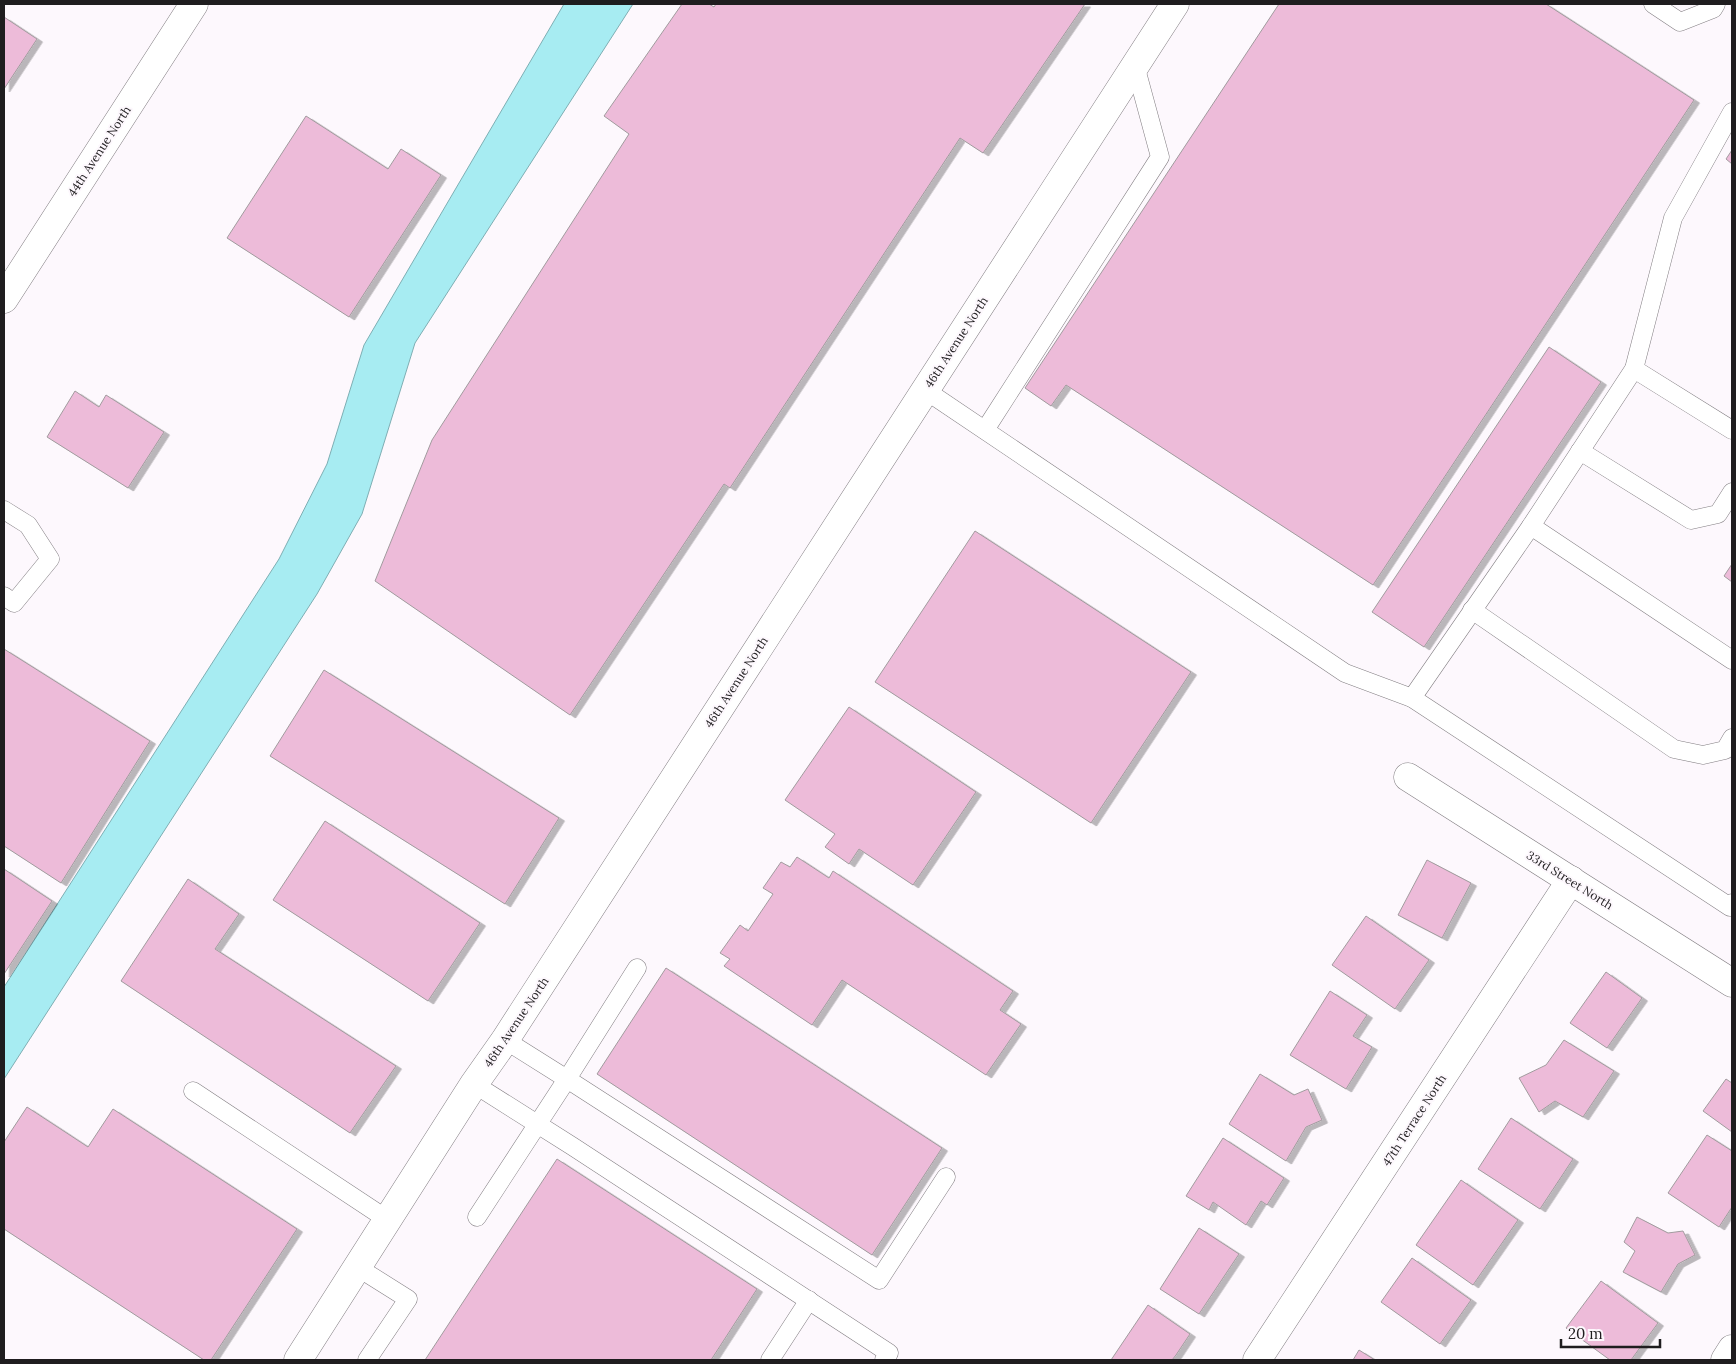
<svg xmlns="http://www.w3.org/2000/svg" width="1736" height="1364" viewBox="0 0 1736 1364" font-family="Lora,serif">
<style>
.water{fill:#a7ecf2;stroke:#7eaeb3}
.building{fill:#edbbd9;stroke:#a19b9e;filter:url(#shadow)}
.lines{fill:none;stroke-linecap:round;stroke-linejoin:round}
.service-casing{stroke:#837f83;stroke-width:19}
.minor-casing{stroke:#837f83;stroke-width:29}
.service{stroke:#fff;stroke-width:18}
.minor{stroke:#fff;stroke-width:28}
.labels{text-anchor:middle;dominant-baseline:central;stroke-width:4;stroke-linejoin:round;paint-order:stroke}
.street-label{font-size:12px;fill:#1f1d1f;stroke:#fdf8fd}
</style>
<defs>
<filter id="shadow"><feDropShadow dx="5.5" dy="3" stdDeviation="0" flood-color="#0004"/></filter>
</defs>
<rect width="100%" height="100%" fill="#fdf8fd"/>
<polygon class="water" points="564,4 633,4 415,343 362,514 317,594 4,1079 4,987 279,559 327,464 364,345"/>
<g class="building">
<polygon points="682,4 709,4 714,7 716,4 1085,4 983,153 960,138 730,488 724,484 570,715 375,581 432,440 629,134 604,116"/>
<polygon points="1279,4 1546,4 1694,100 1373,585 1066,385 1051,406 1025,388"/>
<polygon points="4,17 37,39 4,89"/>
<polygon points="306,116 388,169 401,149 441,175 349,317 227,238"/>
<polygon points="1732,150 1732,164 1726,159"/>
<polygon points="1549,347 1601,382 1424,647 1372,612"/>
<polygon points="75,391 99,407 106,395 164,432 128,488 47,437"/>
<polygon points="975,531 1191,672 1091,823 875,682"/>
<polygon points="1732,564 1732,582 1724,576"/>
<polygon points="4,649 150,741 61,883 4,846"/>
<polygon points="324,670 559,818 505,904 270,756"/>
<polygon points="849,707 976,792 913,885 859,849 849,864 825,847 835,834 785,800"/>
<polygon points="325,821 480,923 428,1001 273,900"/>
<polygon points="797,857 829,878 833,871 1013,991 1000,1010 1021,1024 986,1075 842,980 812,1025 724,966 730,959 720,953 740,925 748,931 773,894 763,888 781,862 790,867"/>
<polygon points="1427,860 1471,883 1442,938 1398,915"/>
<polygon points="4,869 52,901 4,974"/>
<polygon points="188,879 239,914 215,949 396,1066 350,1133 121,981"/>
<polygon points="1366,916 1429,960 1395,1009 1332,965"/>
<polygon points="666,968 942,1148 872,1255 597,1074"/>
<polygon points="1606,972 1642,998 1607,1048 1570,1023"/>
<polygon points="1330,991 1367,1015 1353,1036 1372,1047 1346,1089 1290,1055"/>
<polygon points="1564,1040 1614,1071 1583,1117 1555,1101 1539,1112 1519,1078 1546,1065"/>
<polygon points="1260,1074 1294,1095 1308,1089 1322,1120 1306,1127 1286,1161 1229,1124"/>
<polygon points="1726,1079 1732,1083 1732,1132 1703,1111"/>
<polygon points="27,1107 88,1147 113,1109 297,1229 211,1360 204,1360 4,1229 4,1142"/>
<polygon points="1511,1118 1573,1159 1540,1209 1478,1169"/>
<polygon points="1707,1135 1732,1151 1732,1207 1719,1227 1668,1193"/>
<polygon points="1223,1138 1284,1178 1267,1205 1261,1201 1246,1225 1213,1202 1209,1210 1186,1196"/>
<polygon points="557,1159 757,1289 711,1360 425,1360"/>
<polygon points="1461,1180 1518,1220 1473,1285 1416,1245"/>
<polygon points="1637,1217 1668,1233 1683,1231 1695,1255 1678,1264 1661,1292 1623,1272 1635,1251 1624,1242"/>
<polygon points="1199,1228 1239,1254 1199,1314 1160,1289"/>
<polygon points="1412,1258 1471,1300 1440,1344 1381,1302"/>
<polygon points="1601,1281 1658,1323 1631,1360 1610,1360 1566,1328"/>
<polygon points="1148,1305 1190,1334 1176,1355 1172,1360 1111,1360"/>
<polygon points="1359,1350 1375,1360 1353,1360"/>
</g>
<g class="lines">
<defs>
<g id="service">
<polyline points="1653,4 1680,22 1713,9 1716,4"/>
<polyline points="1634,369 1732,430"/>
<polyline points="925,390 1345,673 1412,698 1730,907 1732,903"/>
<polyline points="985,430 1160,157 1135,65"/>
<polyline points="1580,451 1691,520 1718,514 1732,492"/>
<polyline points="4,510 28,525 50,559 14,603 4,596"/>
<polyline points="1531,526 1732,660"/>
<polyline points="1472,610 1674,749 1703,755 1725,750 1732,738"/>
<polyline points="1412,698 1531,526 1634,369 1673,218 1732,112"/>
<polyline points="505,1040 567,1079 637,968"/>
<polyline points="474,1084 572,1146 889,1353 884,1360"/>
<polyline points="193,1091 388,1220"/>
<polyline points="477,1217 567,1079 879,1280 946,1177"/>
<polyline points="357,1267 408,1299 367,1360"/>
<polyline points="770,1360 809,1300"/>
</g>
<g id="minor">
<polyline points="4,299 194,4"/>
<polyline points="1408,777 1732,983"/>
<polyline points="298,1360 474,1084 505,1040 1175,4"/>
<polyline points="1257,1360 1571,880"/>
<polyline points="1725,1360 1732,1349"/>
</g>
</defs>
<use href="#service" class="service-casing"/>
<use href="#minor" class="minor-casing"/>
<use href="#service" class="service"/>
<use href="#minor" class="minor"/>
</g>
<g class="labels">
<g class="street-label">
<text transform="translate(99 151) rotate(-57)">44th Avenue North</text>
<text transform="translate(956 342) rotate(-57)">46th Avenue North</text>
<text transform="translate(736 682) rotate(-57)">46th Avenue North</text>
<text transform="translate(1570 880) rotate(32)">33rd Street North</text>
<text transform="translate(516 1022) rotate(-56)">46th Avenue North</text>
<text transform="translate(1414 1120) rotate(-57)">47th Terrace North</text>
</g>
</g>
<rect width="1736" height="1364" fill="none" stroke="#1f1d1f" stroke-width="10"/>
<path d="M1561 1339v8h99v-8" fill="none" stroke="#1f1d1f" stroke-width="2.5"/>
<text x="1568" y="1339" font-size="15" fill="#1f1d1f" stroke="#fdf8fd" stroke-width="4" paint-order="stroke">20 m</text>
</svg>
